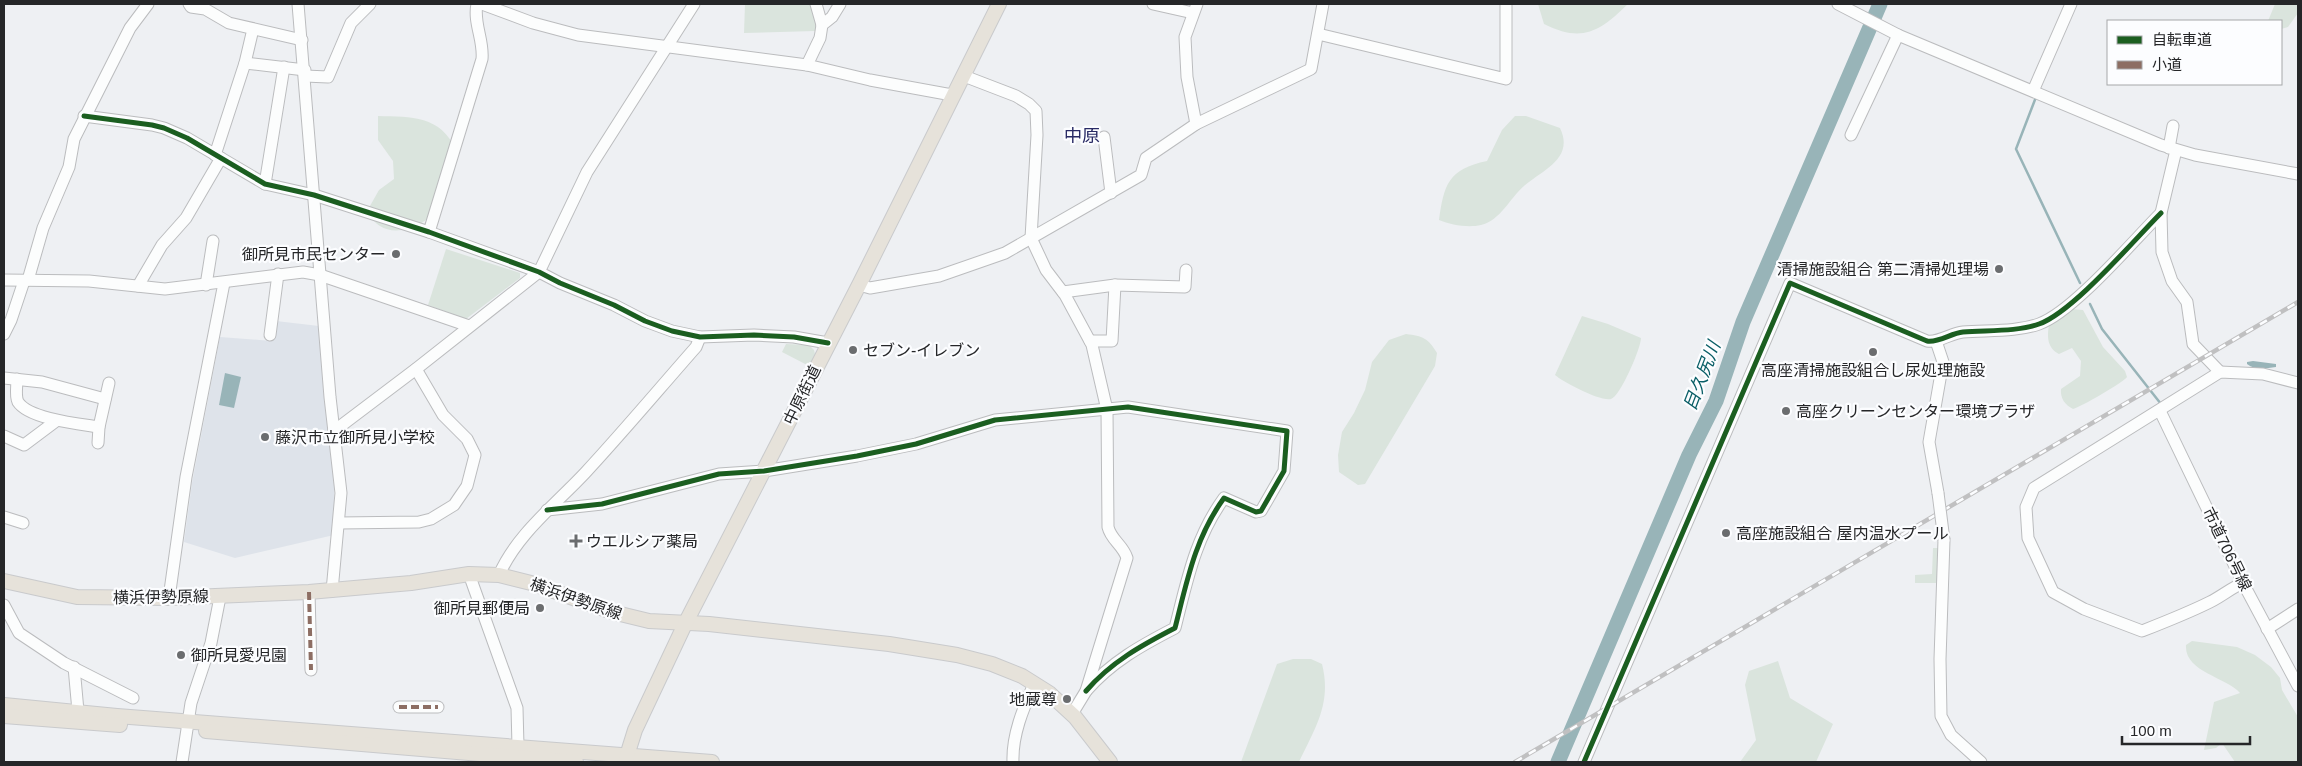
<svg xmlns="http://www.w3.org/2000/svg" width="2302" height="766" viewBox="0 0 2302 766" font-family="Helvetica,'Noto Sans JP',sans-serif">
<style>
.built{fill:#dee3ea}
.green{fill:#dae4dd}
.water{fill:#98b4b8}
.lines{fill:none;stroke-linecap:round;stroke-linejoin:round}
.stream{stroke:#98b4b8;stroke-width:2.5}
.river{stroke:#98b4b8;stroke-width:15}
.minor-casing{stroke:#bbbcbe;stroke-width:13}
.major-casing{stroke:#c9cacc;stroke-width:16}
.minor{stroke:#fcfdfd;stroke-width:11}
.major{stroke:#e6e2da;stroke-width:14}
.rail-casing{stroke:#c0c0c1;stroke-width:4.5}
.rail{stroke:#fcfdff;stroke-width:2.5;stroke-dasharray:8;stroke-linecap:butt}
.minor-bridge-casing{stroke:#bbbcbe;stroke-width:13;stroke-linecap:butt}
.minor-bridge{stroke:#fcfdfd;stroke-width:11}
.quiet{stroke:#8d6e63;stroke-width:4;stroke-dasharray:8 4;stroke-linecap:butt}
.cycleway-casing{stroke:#fcfdff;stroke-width:8}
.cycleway{stroke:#1b5e20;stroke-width:5}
.poi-dot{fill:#6b6d6f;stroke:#fcfdff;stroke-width:2}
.labels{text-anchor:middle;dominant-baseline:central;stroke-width:4.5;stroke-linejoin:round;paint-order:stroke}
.poi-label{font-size:16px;fill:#252628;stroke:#fcfdff;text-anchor:start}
.street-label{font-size:16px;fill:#252628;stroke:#fcfdff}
.neighbourhood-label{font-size:18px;fill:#292b65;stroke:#fcfdff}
.water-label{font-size:18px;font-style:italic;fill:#095e66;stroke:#fcfdff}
</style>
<rect width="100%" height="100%" fill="#eef0f3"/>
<polygon class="built" points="276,321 319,326 328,434 334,479 334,535 235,558 184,542 192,483 220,337 272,341"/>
<g class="green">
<polygon points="745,4 813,4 819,29 815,31 744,33"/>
<path d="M1538 4H1628C1599 32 1582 43 1544 24Z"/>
<polygon points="2275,4 2298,4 2298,13 2288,27 2281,29 2281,21 2268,21"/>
<path d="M378 116C412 117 440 115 456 150 449 169 444 191 435 209 427 226 396 237 380 226 375 223 370 217 366 213L379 190 394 179 393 161 378 140Z"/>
<path d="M1515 116H1526L1560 128C1575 159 1541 171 1524 186 1509 199 1501 220 1481 225 1468 228 1451 225 1439 220 1444 185 1448 169 1487 161L1502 130Z"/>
<polygon points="446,249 520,273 520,278 466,319 428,305"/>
<path d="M2069 309 2083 310 2103 347 2125 371 2127 377C2124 382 2079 408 2073 409 2065 405 2060 398 2061 389L2080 376 2081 361 2072 348 2059 354C2047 348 2047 336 2049 325Z"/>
<path d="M1582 316 1608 324 1641 338C1641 348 1620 397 1611 399 1601 402 1563 382 1555 375Z"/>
<path d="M1406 334C1423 336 1428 338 1437 353L1435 366 1365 484 1358 485 1339 472 1338 455 1342 432 1354 413 1365 390 1372 362 1389 340Z"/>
<polygon points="786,344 809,345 814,350 815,354 809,366 782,352"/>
<polygon points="1933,548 1942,548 1940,581 1937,583 1915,583 1915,575 1932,574"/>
<path d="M2192 641 2237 647 2255 655 2271 667 2280 678 2282 690 2298 717V762H2235L2222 743 2216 748 2204 750 2214 702 2240 693C2226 677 2184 672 2186 645Z"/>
<path d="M1293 659H1311L1322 664C1332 703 1315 728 1299 762H1241L1277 664Z"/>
<polygon points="1778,661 1790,698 1833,724 1816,762 1740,762 1756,740 1745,685 1749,671"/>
</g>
<g class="water">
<path d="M2253 361 2276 364V367C2266 368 2256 371 2247 364V362Z"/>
<polygon points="225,373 241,377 234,408 219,405"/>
</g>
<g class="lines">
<g class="stream">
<polyline points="2036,97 2016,149 2080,283"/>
<polyline points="2090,304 2102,329 2161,404"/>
</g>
<polyline class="river" points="1558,762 1689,455 1716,401 1743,322 1880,4"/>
<defs>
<g id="minor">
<polyline points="189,4 191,7 205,9 229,23 302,40"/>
<polyline points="298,4 330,397 341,493 332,591"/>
<polyline points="482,4 533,23 578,35 807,65 870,80 952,95"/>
<polyline points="816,4 822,25"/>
<polyline points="1153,4 1193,13"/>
<polyline points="1838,4 1898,35 2161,145 2195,155 2298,174"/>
<polyline points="1318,34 1506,79 1506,4"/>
<polyline points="245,63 305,70"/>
<polyline points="807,65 820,38 822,25 832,17 840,4"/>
<polyline points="305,76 328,77 351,23 370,4"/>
<path d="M964 76 1016 96 1029 104 1036 111 1037 135 1031 238 1046 270 1065 295 1092 345 1107 410 1108 527C1111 540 1123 545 1127 558L1086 691 1072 714"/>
<polyline points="2033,91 2071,4"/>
<polyline points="84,116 152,125 164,128 187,138 265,184 314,195 429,232 539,272 560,283 614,305 645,321 672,331 700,337 754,335 794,337 828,343"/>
<polyline points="1196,124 1187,77 1185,37 1197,4"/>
<polyline points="1851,135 1898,35"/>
<polyline points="1104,137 1111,193"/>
<polyline points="2169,148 2173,126"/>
<polyline points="2176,150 2161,213 2162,252 2172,281 2187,302 2193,344 2220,372"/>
<polyline points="215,155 245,63 253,29"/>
<polyline points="265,184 284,67"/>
<path d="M429 232 482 59C484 40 473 23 477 4"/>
<polyline points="4,280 89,281 165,289 303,272 320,275 469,326"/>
<polyline points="28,280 43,228 69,167 74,139 130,28 148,4"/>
<polyline points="206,285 213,241"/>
<polyline points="859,285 870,288 939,276 1005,253 1141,175 1146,158 1196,124 1311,69 1323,4"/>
<polyline points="138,286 162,245 186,218 221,158"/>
<polyline points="1063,292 1115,285 1185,287 1186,270"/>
<polyline points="4,334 11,320 24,281"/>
<polyline points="270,335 278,274"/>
<polyline points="1090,341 1112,341 1115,285"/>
<polyline points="1936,341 1943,362 1929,442 1938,493"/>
<polyline points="4,378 42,382 105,399"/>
<path d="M17 379C17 386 15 396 18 402 29 419 80 424 99 427"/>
<polyline points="2160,411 2243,583 2298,686"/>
<polyline points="334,431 416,369 539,272 587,172 694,4"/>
<polyline points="4,436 24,445 56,421"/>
<polyline points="98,443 99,427 109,383"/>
<path d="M547 510 602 504 719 474 764 471 857 456 916 444 995 420 1128 407 1287 431 1284 471 1261 511 1256 512 1224 498C1195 538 1187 581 1175 628 1142 645 1111 662 1086 691"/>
<polyline points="4,517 23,523"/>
<polyline points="339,523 419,522 431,519 454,505 467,486 475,455 467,439 443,415 416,369"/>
<polyline points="1944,540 1940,659 1941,716 1951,735 1981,762"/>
<polyline points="469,574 517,708 518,746"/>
<path d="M499 575C517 534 555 505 585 473 623 432 659 389 696 347L700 337"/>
<path d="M2243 583C2231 588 2222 596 2210 602 2188 613 2165 622 2142 631L2084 609 2053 592 2028 538 2026 507 2034 488 2220 372 2263 374 2298 383"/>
<polyline points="309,592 311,670"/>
<polyline points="169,598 186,477 224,283"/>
<polyline points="4,605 19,633 64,663 133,698"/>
<polyline points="2267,629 2298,609"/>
<polyline points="74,667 78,711"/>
<polyline points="399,707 438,707"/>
<polyline points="182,762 191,703 211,643 220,597"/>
<path d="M1013 762C1012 735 1023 709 1034 684"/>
<path d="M1584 762 1790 283 1927 341C1939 343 1951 333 1963 332 1987 330 2017 332 2039 324 2073 312 2133 241 2161 213"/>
</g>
<g id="major">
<polyline points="4,581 77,597 169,598 309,592 411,583 469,574 499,575 531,583 612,612 649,621 709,624 889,644 957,655 992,664 1022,676 1049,693 1075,717 1110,762"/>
<polyline points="4,705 117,716 712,762"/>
<polyline points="4,716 120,725"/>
<polyline points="206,731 576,762"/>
<polyline points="625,762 635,730 685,624 859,285 999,4"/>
</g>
</defs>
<use href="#minor" class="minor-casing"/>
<use href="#major" class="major-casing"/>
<use href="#minor" class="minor"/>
<use href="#major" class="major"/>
<defs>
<polyline id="rail" points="1515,762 2298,302"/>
</defs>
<use href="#rail" class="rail-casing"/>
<use href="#rail" class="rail"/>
<defs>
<polyline id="minor-bridge" points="1938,493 1944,540"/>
</defs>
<use href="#minor-bridge" class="minor-bridge-casing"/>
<use href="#minor-bridge" class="minor-bridge"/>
<g class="quiet">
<polyline points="309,592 311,670"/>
<polyline points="399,707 438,707"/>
</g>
<defs>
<g id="cycleway">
<polyline points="84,116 152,125 164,128 187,138 265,184 314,195 429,232 539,272 560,283 614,305 645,321 672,331 700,337 754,335 794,337 828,343"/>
<path d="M547 510 602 504 719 474 764 471 857 456 916 444 995 420 1128 407 1287 431 1284 471 1261 511 1256 512 1224 498C1195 538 1187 581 1175 628 1142 645 1111 662 1086 691"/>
<path d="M1584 762 1790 283 1927 341C1939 343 1951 333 1963 332 1987 330 2017 332 2039 324 2073 312 2133 241 2161 213"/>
</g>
</defs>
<use href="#cycleway" class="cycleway-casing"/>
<use href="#cycleway" class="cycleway"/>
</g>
<g class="poi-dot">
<circle cx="396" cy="254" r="5"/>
<circle cx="1999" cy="269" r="5"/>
<circle cx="853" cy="350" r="5"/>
<circle cx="1873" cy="352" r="5"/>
<circle cx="1786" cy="411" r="5"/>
<circle cx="265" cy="437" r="5"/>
<circle cx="1726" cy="533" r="5"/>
<path d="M573.5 533.5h5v5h5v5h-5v5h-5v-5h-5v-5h5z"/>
<circle cx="540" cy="608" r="5"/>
<circle cx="181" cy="655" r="5"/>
<circle cx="1067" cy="699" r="5"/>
</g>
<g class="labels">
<g class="poi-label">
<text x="386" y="254" text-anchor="end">御所見市民センター</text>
<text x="1989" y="269" text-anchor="end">清掃施設組合 第二清掃処理場</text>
<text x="863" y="350">セブン-イレブン</text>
<text x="1873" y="370" text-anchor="middle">高座清掃施設組合し尿処理施設</text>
<text x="1796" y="411">高座クリーンセンター環境プラザ</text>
<text x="275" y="437">藤沢市立御所見小学校</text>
<text x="1736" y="533">高座施設組合 屋内温水プール</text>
<text x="586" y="541">ウエルシア薬局</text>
<text x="530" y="608" text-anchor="end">御所見郵便局</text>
<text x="191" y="655">御所見愛児園</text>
<text x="1057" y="699" text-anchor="end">地蔵尊</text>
</g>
<g class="street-label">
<text transform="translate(802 395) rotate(-64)">中原街道</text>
<text transform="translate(2227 549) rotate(64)">市道706号線</text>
<text transform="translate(161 597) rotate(-1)">横浜伊勢原線</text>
<text transform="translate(576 599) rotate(19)">横浜伊勢原線</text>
</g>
<g class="neighbourhood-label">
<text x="1082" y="136">中原</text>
</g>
<g class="water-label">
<text transform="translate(1702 376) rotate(-69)">目久尻川</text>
</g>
</g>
<rect width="2302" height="766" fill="none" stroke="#252628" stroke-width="10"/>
<rect x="2107" y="20" width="175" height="65" fill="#fcfdff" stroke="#a6a7a9"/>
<rect x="2117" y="36" width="25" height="8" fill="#1b5e20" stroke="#a6a7a9"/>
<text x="2152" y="45" font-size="15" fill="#252628">自転車道</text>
<rect x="2117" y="61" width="25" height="8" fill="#8d6e63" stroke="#a6a7a9"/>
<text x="2152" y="70" font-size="15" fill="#252628">小道</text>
<path d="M2122 736v8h128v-8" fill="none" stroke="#252628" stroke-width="2.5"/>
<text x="2130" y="736" font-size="15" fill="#252628" stroke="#fcfdff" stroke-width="4" paint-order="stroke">100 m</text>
</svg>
